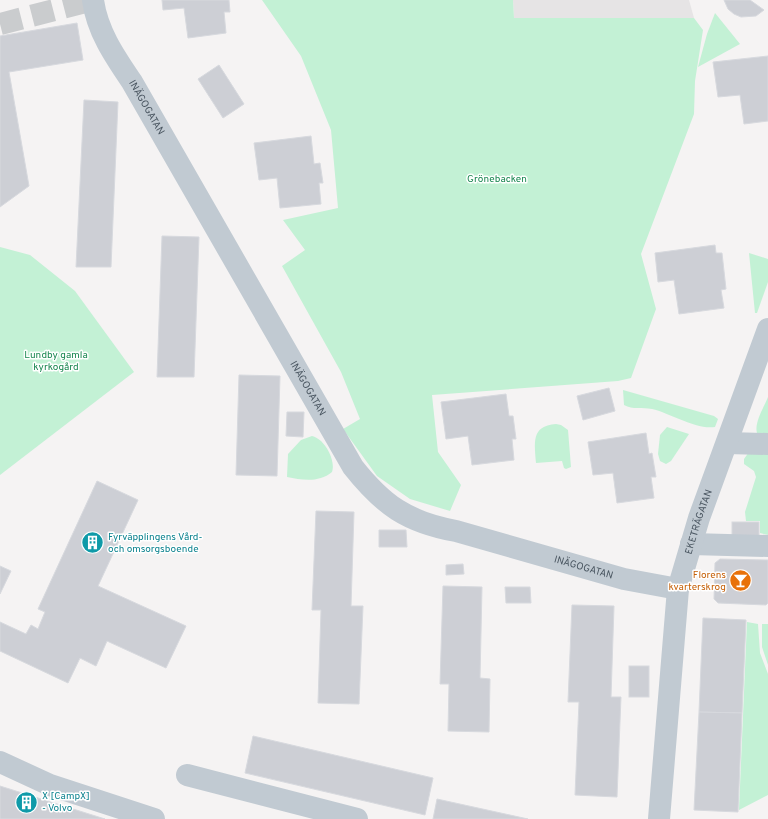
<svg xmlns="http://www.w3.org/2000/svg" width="768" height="819" viewBox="0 0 768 819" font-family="Overpass,sans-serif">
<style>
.education{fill:#e6e4e5}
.green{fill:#c3f1d5}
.building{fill:#cdcfd5;stroke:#d7d9de}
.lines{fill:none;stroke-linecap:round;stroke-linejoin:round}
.highway-tunnel{stroke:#caccce;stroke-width:22;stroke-dasharray:22 11;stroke-linecap:butt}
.minor{stroke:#c1cad2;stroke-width:22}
.labels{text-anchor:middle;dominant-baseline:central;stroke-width:3;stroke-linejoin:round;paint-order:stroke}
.street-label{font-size:10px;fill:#4a5661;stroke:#fff}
.park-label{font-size:10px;fill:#17864f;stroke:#fff}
.culture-label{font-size:10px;fill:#0d838f;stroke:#fff;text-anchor:start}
.food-label{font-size:10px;fill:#c56008;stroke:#fff;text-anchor:end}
</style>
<rect width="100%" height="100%" fill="#f5f3f3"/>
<polygon class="education" points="513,0 689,0 694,18 514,18"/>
<g class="green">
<polygon points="262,0 513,0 514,18 694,18 703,30 695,81 694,114 641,254 656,309 631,378 618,381 432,395 438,452 461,485 450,511 410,499 377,476 343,429 360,419 341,372 282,266 305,250 283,220 338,208 331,130 301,56"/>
<polygon points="715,13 740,44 698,67 707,34"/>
<polygon points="0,247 30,255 75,291 134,372 0,475"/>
<polygon points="749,253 768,259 768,282 757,313 755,313"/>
<path d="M623 390 714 416 718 419 715 427C696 430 670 413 652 409 642 407 633 410 624 405Z"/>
<path d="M768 397V439L757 433C754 423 764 407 768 397Z"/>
<path d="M556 424 561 425 568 430 571 467 566 469 564 468 562 461 536 463C535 444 530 426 556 424Z"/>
<polygon points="667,427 689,434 671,461 666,464 660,461 658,454 660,435"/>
<path d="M312 436C325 439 336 461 332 472 319 483 302 480 287 477L288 454 301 440Z"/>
<polygon points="768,451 768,535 760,533 760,521 746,521 745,512 756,477 754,471 744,464 744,459 749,452"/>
<polygon points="747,622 758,624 760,653 768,674 768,795 739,810"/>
<polygon points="762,624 768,624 768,665 762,647"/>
</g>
<g class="building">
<polygon points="162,0 229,0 230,12 224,12 226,33 188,38 184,8 163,10"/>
<polygon points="724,0 750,0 764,10 756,16 741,17 734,14 728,9"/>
<polygon points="77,23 83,60 9,72 29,186 0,207 0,36"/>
<polygon points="768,56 768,121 744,124 740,95 718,97 713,62"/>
<polygon points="219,65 244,104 223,118 198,79"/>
<polygon points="84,100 118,102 111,267 76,267"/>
<polygon points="311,136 314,164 320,163 323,183 319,183 321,204 280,208 277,178 259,180 254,143"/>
<polygon points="162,236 199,237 194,377 157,377"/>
<polygon points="715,245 716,253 722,253 726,289 721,290 724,308 679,314 674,280 658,282 655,253"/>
<polygon points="239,375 280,376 277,476 236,475"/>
<polygon points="609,388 615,411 583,420 577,396"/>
<polygon points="506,394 509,416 513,416 516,439 512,439 514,460 472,465 468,436 446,439 441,402"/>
<polygon points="287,412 304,412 303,437 286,436"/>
<polygon points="646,433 649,454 652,453 656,477 651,477 654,498 617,503 613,473 593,475 588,442"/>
<polygon points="97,481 138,500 98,586 186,626 166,668 107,641 96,666 80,658 68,683 0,651 0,622 26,634 31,625 38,629 45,612 38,609"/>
<polygon points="316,511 354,512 351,606 363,606 359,704 318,703 321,610 312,610"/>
<rect x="732" y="522" width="27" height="17"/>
<polygon points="379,530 406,530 407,547 379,547"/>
<polygon points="720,559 768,560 768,603 766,605 718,603 714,599 715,563"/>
<polygon points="463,564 464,574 446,575 446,565"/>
<polygon points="0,566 11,571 0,594"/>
<polygon points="443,586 482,587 480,678 490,679 489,732 448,731 449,684 440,684"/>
<polygon points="505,587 530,587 531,603 506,603"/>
<polygon points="572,605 614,606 611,697 621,697 617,797 575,795 579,702 568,702"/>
<polygon points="703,618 746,620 742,713 699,712"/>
<rect x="629" y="666" width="20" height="31"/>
<polygon points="699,712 742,713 738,812 694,810"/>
<polygon points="253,736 433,778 425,815 245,773"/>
<polygon points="0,786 105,819 0,819"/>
<polygon points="437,799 528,819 433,819"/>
</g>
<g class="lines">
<polyline class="highway-tunnel" points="0,24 93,0"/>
<g class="minor">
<path id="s1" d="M93 0C97 31 115 57 132 82L353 467C383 505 407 522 456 531L624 579 678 589"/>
<polyline points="727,443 768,444"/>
<polyline points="691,544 768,546"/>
<polyline points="0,762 50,785 154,819"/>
<polyline points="187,775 357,819"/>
<path id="s2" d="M659 819 678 589 699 518 768 329"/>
</g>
</g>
<defs>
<symbol id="building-disc" viewBox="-11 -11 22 22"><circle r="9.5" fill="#0f9aa8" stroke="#fff"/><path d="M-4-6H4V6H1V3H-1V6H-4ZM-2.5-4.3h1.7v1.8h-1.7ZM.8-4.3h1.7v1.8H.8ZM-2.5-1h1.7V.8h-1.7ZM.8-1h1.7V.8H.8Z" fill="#fff"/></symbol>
<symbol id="bar-disc" viewBox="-11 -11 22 22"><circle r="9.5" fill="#e8710a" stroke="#fff"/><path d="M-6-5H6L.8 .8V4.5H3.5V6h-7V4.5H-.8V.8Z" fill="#fff"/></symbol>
</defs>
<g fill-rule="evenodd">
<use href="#building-disc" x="80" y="530" width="25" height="25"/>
<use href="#bar-disc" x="728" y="568" width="25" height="25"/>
<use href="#building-disc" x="14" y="790" width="25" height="25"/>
</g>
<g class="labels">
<g class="street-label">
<text stroke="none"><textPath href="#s1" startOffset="121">INÄGOGATAN</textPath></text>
<text stroke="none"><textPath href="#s1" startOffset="445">INÄGOGATAN</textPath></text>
<text stroke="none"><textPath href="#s2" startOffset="301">EKETRÄGATAN</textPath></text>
<text stroke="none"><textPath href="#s1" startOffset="793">INÄGOGATAN</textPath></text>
</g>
<g class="park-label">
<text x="497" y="179">Grönebacken</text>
<text x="56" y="355">Lundby gamla<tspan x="56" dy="12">kyrkogård</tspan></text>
</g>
<g class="culture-label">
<text x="108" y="537">Fyrväpplingens Vård-<tspan x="108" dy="12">och omsorgsboende</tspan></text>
<text x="42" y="796">X [CampX]<tspan x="42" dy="12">- Volvo</tspan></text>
</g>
<g class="food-label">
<text x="726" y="575">Florens<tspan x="726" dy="12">kvarterskrog</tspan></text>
</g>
</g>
</svg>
